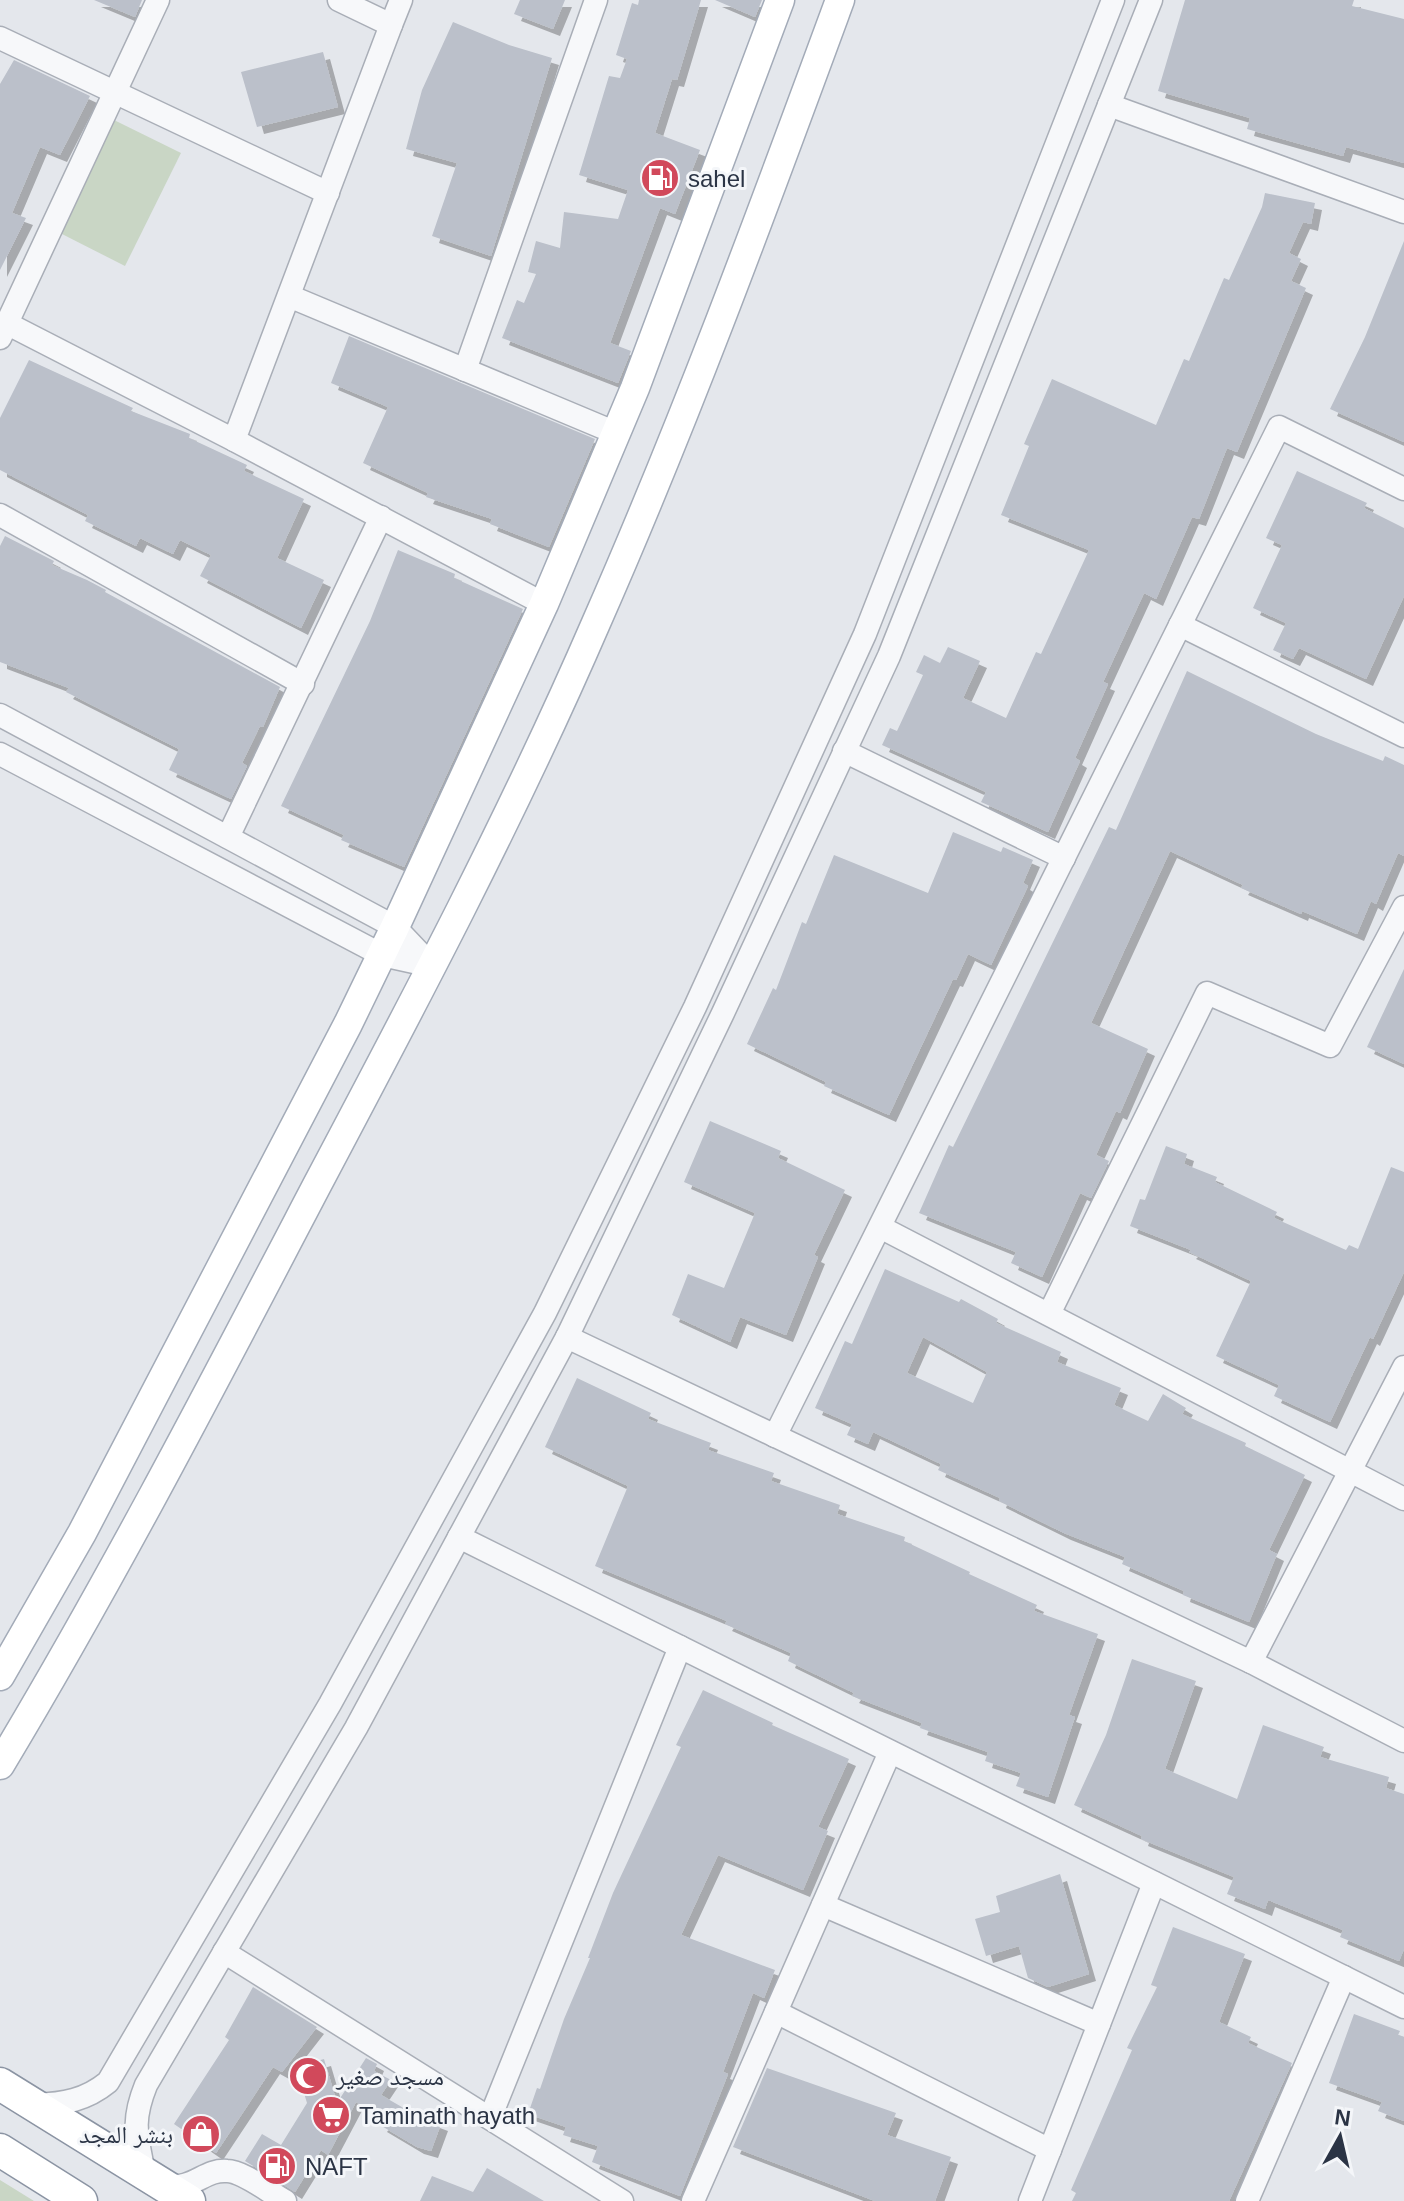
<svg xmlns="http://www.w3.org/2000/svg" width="1404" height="2201" viewBox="0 0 1404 2201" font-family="Helvetica,'Noto Naskh Arabic',sans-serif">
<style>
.green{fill:#c9d6c5}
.building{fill:#bbc0ca;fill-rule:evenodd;filter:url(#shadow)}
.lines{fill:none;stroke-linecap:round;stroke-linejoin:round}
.minor-casing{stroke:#a9aeb7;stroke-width:25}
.major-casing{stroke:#a3abb8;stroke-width:31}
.highway-casing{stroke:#8b94a3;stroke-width:35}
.minor{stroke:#f7f8fa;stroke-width:22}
.major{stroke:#fff;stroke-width:28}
.highway{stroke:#fff;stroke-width:32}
.labels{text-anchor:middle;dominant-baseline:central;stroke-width:6;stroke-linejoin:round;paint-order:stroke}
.poi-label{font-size:24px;fill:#2b3445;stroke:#f4f6f9;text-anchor:start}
</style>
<defs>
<filter id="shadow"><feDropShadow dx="7" dy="7" stdDeviation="0" flood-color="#0004"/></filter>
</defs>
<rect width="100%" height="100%" fill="#e4e7ec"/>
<g class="green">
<polygon points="114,120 181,153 125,266 58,232"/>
<polygon points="0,2179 0,2180 34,2201 0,2201"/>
</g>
<g class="building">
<polygon points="94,0 142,0 135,17"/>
<polygon points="520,0 565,0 553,29 514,14"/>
<polygon points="639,0 701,0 677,80 672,79 655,133 700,150 675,214 660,208 610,343 631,351 618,383 502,338 517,300 524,303 536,274 528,272 536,241 560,248 564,212 618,219 628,190 579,175 609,76 620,78 627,59 616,55 632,3 638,5"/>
<polygon points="715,0 762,0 755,17"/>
<polygon points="1185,0 1354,0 1352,6 1404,19 1404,163 1346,147 1343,156 1247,129 1250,118 1158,91"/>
<polygon points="453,22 509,45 552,58 491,256 432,236 457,163 406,149 422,90"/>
<polygon points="323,52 338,107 257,127 241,72"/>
<polygon points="14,60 90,96 60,155 40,147 12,213 26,218 0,270 0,84"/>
<polygon points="1265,193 1315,203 1311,224 1303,222 1289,253 1301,259 1291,281 1306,288 1237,452 1227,448 1199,519 1192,517 1156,599 1144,593 1103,682 1108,684 1075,758 1080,761 1048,832 981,802 986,792 882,745 890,728 897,731 923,675 916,672 924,655 940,663 948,647 980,661 963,698 1006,718 1036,652 1041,654 1089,550 1001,515 1029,446 1024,444 1052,379 1156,425 1184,359 1189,361 1224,278 1229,280 1262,207"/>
<polygon points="1404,241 1404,442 1330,409 1365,337"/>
<polygon points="349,336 595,439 549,547 490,524 492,519 426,497 428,493 363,463 388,407 331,383"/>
<polygon points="29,360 133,408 131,411 190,434 189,438 247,465 244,471 304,499 277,558 324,580 301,628 200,576 211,555 180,540 173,554 140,538 136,546 85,521 88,515 0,470 0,418"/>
<polygon points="1297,471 1367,503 1364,508 1404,528 1404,596 1366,679 1299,648 1293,659 1273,650 1286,623 1253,608 1282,545 1266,538"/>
<polygon points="5,536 54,561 52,565 87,580 106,590 105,592 280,687 263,727 260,726 242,763 247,766 231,799 169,770 179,749 66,692 69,688 0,662 0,546"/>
<polygon points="398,550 455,574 454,578 523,609 404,867 341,840 344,835 281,806 370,621"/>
<polygon points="1187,671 1316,734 1383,761 1385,756 1404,765 1404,856 1398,853 1376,904 1371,901 1357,934 1302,911 1301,914 1241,888 1243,885 1170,851 1091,1023 1148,1049 1120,1113 1116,1111 1096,1155 1109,1161 1091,1198 1080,1193 1042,1277 1011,1263 1016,1252 919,1213 949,1145 953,1147 1109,827 1116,830"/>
<polygon points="953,832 1001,852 1003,847 1033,860 1023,883 1028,886 991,965 968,954 956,980 953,979 889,1115 824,1086 826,1082 747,1044 773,988 776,990 802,922 806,924 834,855 928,893"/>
<polygon points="1404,969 1404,1064 1367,1047"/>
<polygon points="710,1121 781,1151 778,1158 845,1190 814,1255 818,1257 786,1335 740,1317 730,1342 672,1315 688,1274 724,1288 755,1213 684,1182"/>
<polygon points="1166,1146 1187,1154 1184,1164 1217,1177 1215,1182 1277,1212 1274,1218 1346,1250 1349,1245 1358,1249 1391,1167 1404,1172 1404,1272 1373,1339 1370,1337 1330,1422 1274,1396 1279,1385 1216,1356 1251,1281 1189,1252 1191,1250 1130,1226 1140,1199 1145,1200"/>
<path d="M885 1269 959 1302 961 1299 998 1319 996 1323 1061 1352 1057 1362 1121 1388 1114 1405 1148 1421 1163 1394 1186 1408 1182 1414 1246 1443 1245 1446 1305 1475 1269 1550 1277 1554 1249 1622 1183 1595 1184 1591 1122 1564 1125 1557 1064 1533 999 1501 1000 1498 938 1470 941 1464 873 1432 868 1444 847 1435 852 1424 815 1408 845 1341 852 1344ZM923 1337 987 1372 973 1403 907 1373Z"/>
<polygon points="577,1378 651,1413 648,1419 711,1443 708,1450 774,1473 771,1481 840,1505 837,1514 905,1537 904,1541 970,1572 969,1574 1037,1605 1034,1611 1098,1634 1069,1715 1075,1717 1048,1797 1016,1786 1021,1773 985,1761 988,1752 920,1728 922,1723 852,1696 854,1693 788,1661 791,1653 725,1624 727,1621 595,1566 628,1486 545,1447"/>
<polygon points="1132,1659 1196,1681 1165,1769 1237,1799 1263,1725 1324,1747 1320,1757 1389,1777 1386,1788 1404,1794 1404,1949 1399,1961 1340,1937 1343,1930 1268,1900 1265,1909 1227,1894 1234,1877 1141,1839 1142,1836 1074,1805 1106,1735"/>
<polygon points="703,1690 773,1723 772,1725 849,1759 818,1827 828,1831 803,1890 718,1855 681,1935 775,1970 764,1998 753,1993 723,2072 728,2074 680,2196 592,2162 598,2146 563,2135 566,2127 528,2114 537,2088 540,2089 564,2019 590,1958 588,1958 613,1893 681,1747 676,1745"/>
<polygon points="1060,1874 1089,1974 1048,1987 1028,1978 1019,1946 986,1956 975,1919 1000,1912 996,1896"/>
<polygon points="1173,1927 1245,1954 1219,2022 1251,2037 1248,2043 1292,2063 1229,2201 1072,2201 1076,2193 1071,2190 1132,2050 1127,2048 1157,1987 1151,1985"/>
<polygon points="253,1987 317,2027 282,2072 273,2067 216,2153 174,2124 229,2040 225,2037"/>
<polygon points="1354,2014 1400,2031 1398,2035 1404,2037 1404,2121 1378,2111 1382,2102 1329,2083"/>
<polygon points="366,2058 377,2064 374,2071 391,2080 381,2095 414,2114 441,2124 431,2151 417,2147 380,2125 385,2118 356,2102 328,2155 321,2150 295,2192 245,2161 262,2134 281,2145 307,2103 296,2067 324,2059 337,2103"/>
<polygon points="767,2068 896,2113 887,2135 951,2157 935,2201 875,2201 733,2147"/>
<polygon points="487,2168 544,2201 420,2201 432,2176 473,2192"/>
</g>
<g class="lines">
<defs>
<g id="minor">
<polyline points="339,0 391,25 234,440 544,604"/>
<polyline points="391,25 401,0"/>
<polyline points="0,38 328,193"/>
<polyline points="1109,105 1404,212"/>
<polyline points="289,296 616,433"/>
<polyline points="8,324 234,440"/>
<polyline points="0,338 158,0"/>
<polyline points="465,370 596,0"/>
<polyline points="0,515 303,684"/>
<polyline points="1180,625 1404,736"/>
<polyline points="0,715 395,927 432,966"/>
<polyline points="844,751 1064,858"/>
<polyline points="0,754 382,955 432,966"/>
<polyline points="228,837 381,517"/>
<polyline points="880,1227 1404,1499"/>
<polyline points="1049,1314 1207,993 1330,1046 1404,907"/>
<polyline points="567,1337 1251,1662 1404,1741"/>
<polyline points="775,1436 1279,427 1404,489"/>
<polyline points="459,1537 1404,2007"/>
<polyline points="1251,1662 1404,1367"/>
<polyline points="823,1905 1099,2024"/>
<polyline points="224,1952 622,2201"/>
<polyline points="776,2012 1050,2150"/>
<path d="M35 2105C64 2104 86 2100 108 2082L330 1704 545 1313 695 1007 865 634 1113 0"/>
<polyline points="490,2118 680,1647"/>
<path d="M144 2173C137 2136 131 2122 146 2085L356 1728 567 1337 723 1013 889 656 1151 0"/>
<path d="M166 2185C193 2191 204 2169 227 2171 243 2171 270 2193 285 2201"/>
<polyline points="693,2201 890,1752"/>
<polyline points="1030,2201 1154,1883"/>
<polyline points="1247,2201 1344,1977"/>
</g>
<g id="major">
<polyline points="0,1676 82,1533 348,1024 395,927 544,604 635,388 780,0"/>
<path d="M0 1765C113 1577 214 1382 316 1187 414 1002 513 815 596 623 686 419 763 209 840 0"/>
</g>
<g id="highway">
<polyline points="0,2084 189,2201"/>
<polyline points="0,2150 81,2201"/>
</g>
</defs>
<use href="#minor" class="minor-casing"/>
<use href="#major" class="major-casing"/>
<use href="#highway" class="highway-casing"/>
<use href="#minor" class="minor"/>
<use href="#major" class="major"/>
<use href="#highway" class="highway"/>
</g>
<defs>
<symbol id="fuel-disc" viewBox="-11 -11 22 22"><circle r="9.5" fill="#d1495b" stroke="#f4f6f9"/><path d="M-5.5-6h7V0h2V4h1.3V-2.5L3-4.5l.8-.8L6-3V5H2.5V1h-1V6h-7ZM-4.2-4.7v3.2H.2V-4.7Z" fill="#fff"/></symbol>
<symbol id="mosque-disc" viewBox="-11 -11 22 22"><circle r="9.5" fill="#d1495b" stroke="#f4f6f9"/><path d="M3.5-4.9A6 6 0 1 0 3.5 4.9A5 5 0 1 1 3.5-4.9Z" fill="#fff"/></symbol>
<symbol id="supermarket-disc" viewBox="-11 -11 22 22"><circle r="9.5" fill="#d1495b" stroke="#f4f6f9"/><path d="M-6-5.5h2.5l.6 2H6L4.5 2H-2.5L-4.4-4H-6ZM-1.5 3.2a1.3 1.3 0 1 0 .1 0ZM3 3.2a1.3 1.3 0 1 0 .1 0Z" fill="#fff"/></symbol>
<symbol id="shop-disc" viewBox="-11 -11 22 22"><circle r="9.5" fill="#d1495b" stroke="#f4f6f9"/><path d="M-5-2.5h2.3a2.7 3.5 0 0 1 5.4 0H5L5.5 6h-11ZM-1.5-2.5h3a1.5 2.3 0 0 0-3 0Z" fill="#fff"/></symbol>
</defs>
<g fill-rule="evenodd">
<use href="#fuel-disc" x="638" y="156" width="44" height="44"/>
<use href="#mosque-disc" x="286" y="2054" width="44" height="44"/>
<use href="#supermarket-disc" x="309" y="2093" width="44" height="44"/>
<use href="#shop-disc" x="179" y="2112" width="44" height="44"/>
<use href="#fuel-disc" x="255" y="2144" width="44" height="44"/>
</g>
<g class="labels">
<g class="poi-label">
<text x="688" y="178">sahel</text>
<text x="336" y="2076">مسجد صغير</text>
<text x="359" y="2115">Taminath hayath</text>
<text x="173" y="2134" text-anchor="end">بنشر المجد</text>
<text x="305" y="2166">NAFT</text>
</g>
</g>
<g transform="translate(1340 2137) rotate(8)" stroke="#f4f6f9" stroke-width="6" paint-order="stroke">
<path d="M0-6L14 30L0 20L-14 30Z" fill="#2b3445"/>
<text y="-12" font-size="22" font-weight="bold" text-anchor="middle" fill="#2b3445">N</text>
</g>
</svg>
